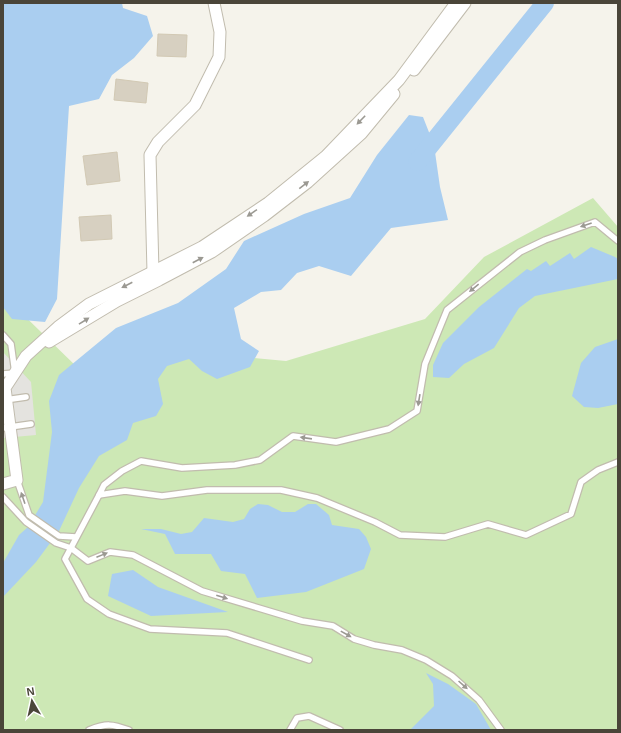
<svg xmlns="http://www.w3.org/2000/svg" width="621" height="733" viewBox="0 0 621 733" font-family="Helvetica,sans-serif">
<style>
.green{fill:#cde8b5}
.parking{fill:#e4e3df}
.water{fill:#aacef0}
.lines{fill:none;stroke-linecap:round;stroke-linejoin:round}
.river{stroke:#aacef0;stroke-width:18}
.building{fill:#d7d0c1;stroke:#d2c9b4}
.service-casing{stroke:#c1bcae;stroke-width:8}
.minor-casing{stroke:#c1bcae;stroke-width:13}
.service{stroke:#fff;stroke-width:5.5}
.minor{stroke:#fff;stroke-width:11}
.oneway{fill:#9b9992}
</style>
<rect width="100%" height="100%" fill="#f5f3eb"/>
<polygon class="green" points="593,198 618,227 618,730 3,730 3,295 79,369 159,349 286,361 425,319 484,257"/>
<polygon class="parking" points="3,352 31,382 36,435 3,438"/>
<g class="water">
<polygon points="3,3 122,3 123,8 147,16 153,36 134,58 112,75 99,99 69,106 57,299 45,322 12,319 3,307"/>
<polygon points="409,115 423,117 434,145 440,187 448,220 391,228 351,276 319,266 297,273 281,290 261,292 234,308 241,339 259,351 250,367 217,379 202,371 189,359 167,366 158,379 163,404 156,416 133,423 127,440 99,456 79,488 59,531 36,562 3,597 3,563 19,535 28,527 43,502 52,432 49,401 59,375 116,328 178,303 226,269 244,241 304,214 350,198 377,155"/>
<polygon points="591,247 615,257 618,259 618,279 535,296 519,308 494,348 464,364 449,378 433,377 433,365 443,343 479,307 527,269 531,271 546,261 550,266 570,253 574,259"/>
<polygon points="618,339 618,404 598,408 584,407 572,396 581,363 595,347"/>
<polygon points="258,504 268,505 282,512 295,512 308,504 316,504 329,515 332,525 359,529 366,537 371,549 364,569 306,592 257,598 245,574 221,571 211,554 175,554 165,534 141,529 161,529 181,534 192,532 204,518 233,522 244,519 250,509"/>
<polygon points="133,570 158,587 228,612 151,616 108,596 112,574"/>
<polygon points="426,673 448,684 476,704 491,730 410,730 434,706 433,684"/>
</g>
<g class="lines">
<polyline class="river" points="417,162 545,3"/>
</g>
<g class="building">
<polygon points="158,34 187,35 186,57 157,56"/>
<polygon points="116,79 148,83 146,103 114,100"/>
<polygon points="117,152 120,181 87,185 83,156"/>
<polygon points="111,215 112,239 81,241 79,217"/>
</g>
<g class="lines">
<defs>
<g id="service">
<polyline points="618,241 595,222 545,240 520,252 447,310 425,364 417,411 389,429 336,442 293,436 260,460 235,465 182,468 141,461 122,471 104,485 99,495 125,491 162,496 207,490 281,490 317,498 375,522 400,535 445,537 488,524 526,535 571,514 581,482 598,470 618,462"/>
<polyline points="3,335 11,344 15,373 3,374"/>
<polyline points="5,400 26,397"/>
<polyline points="3,428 31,424"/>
<polyline points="17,480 29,515 59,536 76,537"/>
<polyline points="99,495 65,559 87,599 109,614 150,629 227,633 309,660"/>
<polyline points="3,497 26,522 56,543 71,548 88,561 110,552 133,555 202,591 302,621 333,626 354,639 374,645 402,650 426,660 452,676 479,700 501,730"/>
<path d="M89 730C107 723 112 724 129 730"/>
<polyline points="290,730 297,718 309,716 340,730"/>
</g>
<g id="minor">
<polyline points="414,70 465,3"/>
<polyline points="157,277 153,272 150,155 158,142 195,105 219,57 220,32 214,3"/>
<polyline points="49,342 117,301 159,280 212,252 264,216 308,182 361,134 394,94"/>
<polyline points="3,484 17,480 5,388 26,356 58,327 89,304 202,247 268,203 326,156 399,80 456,3"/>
</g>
</defs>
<use href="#service" class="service-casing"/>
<use href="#minor" class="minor-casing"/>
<use href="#service" class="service"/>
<use href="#minor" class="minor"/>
</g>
<defs><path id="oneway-solid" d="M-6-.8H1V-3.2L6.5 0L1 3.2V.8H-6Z"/></defs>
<g class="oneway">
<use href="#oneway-solid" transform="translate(361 120) rotate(134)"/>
<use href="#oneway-solid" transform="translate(304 185) rotate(-38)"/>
<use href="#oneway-solid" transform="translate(252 213) rotate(146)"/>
<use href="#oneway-solid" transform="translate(586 225) rotate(161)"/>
<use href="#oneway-solid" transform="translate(198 260) rotate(-28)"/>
<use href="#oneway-solid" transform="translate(127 285) rotate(153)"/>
<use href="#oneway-solid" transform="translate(474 288) rotate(141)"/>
<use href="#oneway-solid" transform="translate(84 321) rotate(-32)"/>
<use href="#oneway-solid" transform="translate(419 400) rotate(99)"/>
<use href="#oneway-solid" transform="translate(306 438) rotate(-172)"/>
<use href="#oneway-solid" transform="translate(23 498) rotate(-109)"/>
<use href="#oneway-solid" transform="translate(102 555) rotate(-22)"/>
<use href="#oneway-solid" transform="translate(222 597) rotate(17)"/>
<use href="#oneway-solid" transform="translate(346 634) rotate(29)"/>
<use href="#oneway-solid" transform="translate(463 685) rotate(42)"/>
</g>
<rect width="621" height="733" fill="none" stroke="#4a4539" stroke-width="8"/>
<g transform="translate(32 701) rotate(351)" stroke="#ffffff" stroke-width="3" paint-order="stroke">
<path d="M0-3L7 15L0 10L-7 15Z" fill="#4a4539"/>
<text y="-6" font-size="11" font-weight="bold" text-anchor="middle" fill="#4a4539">N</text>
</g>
</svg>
